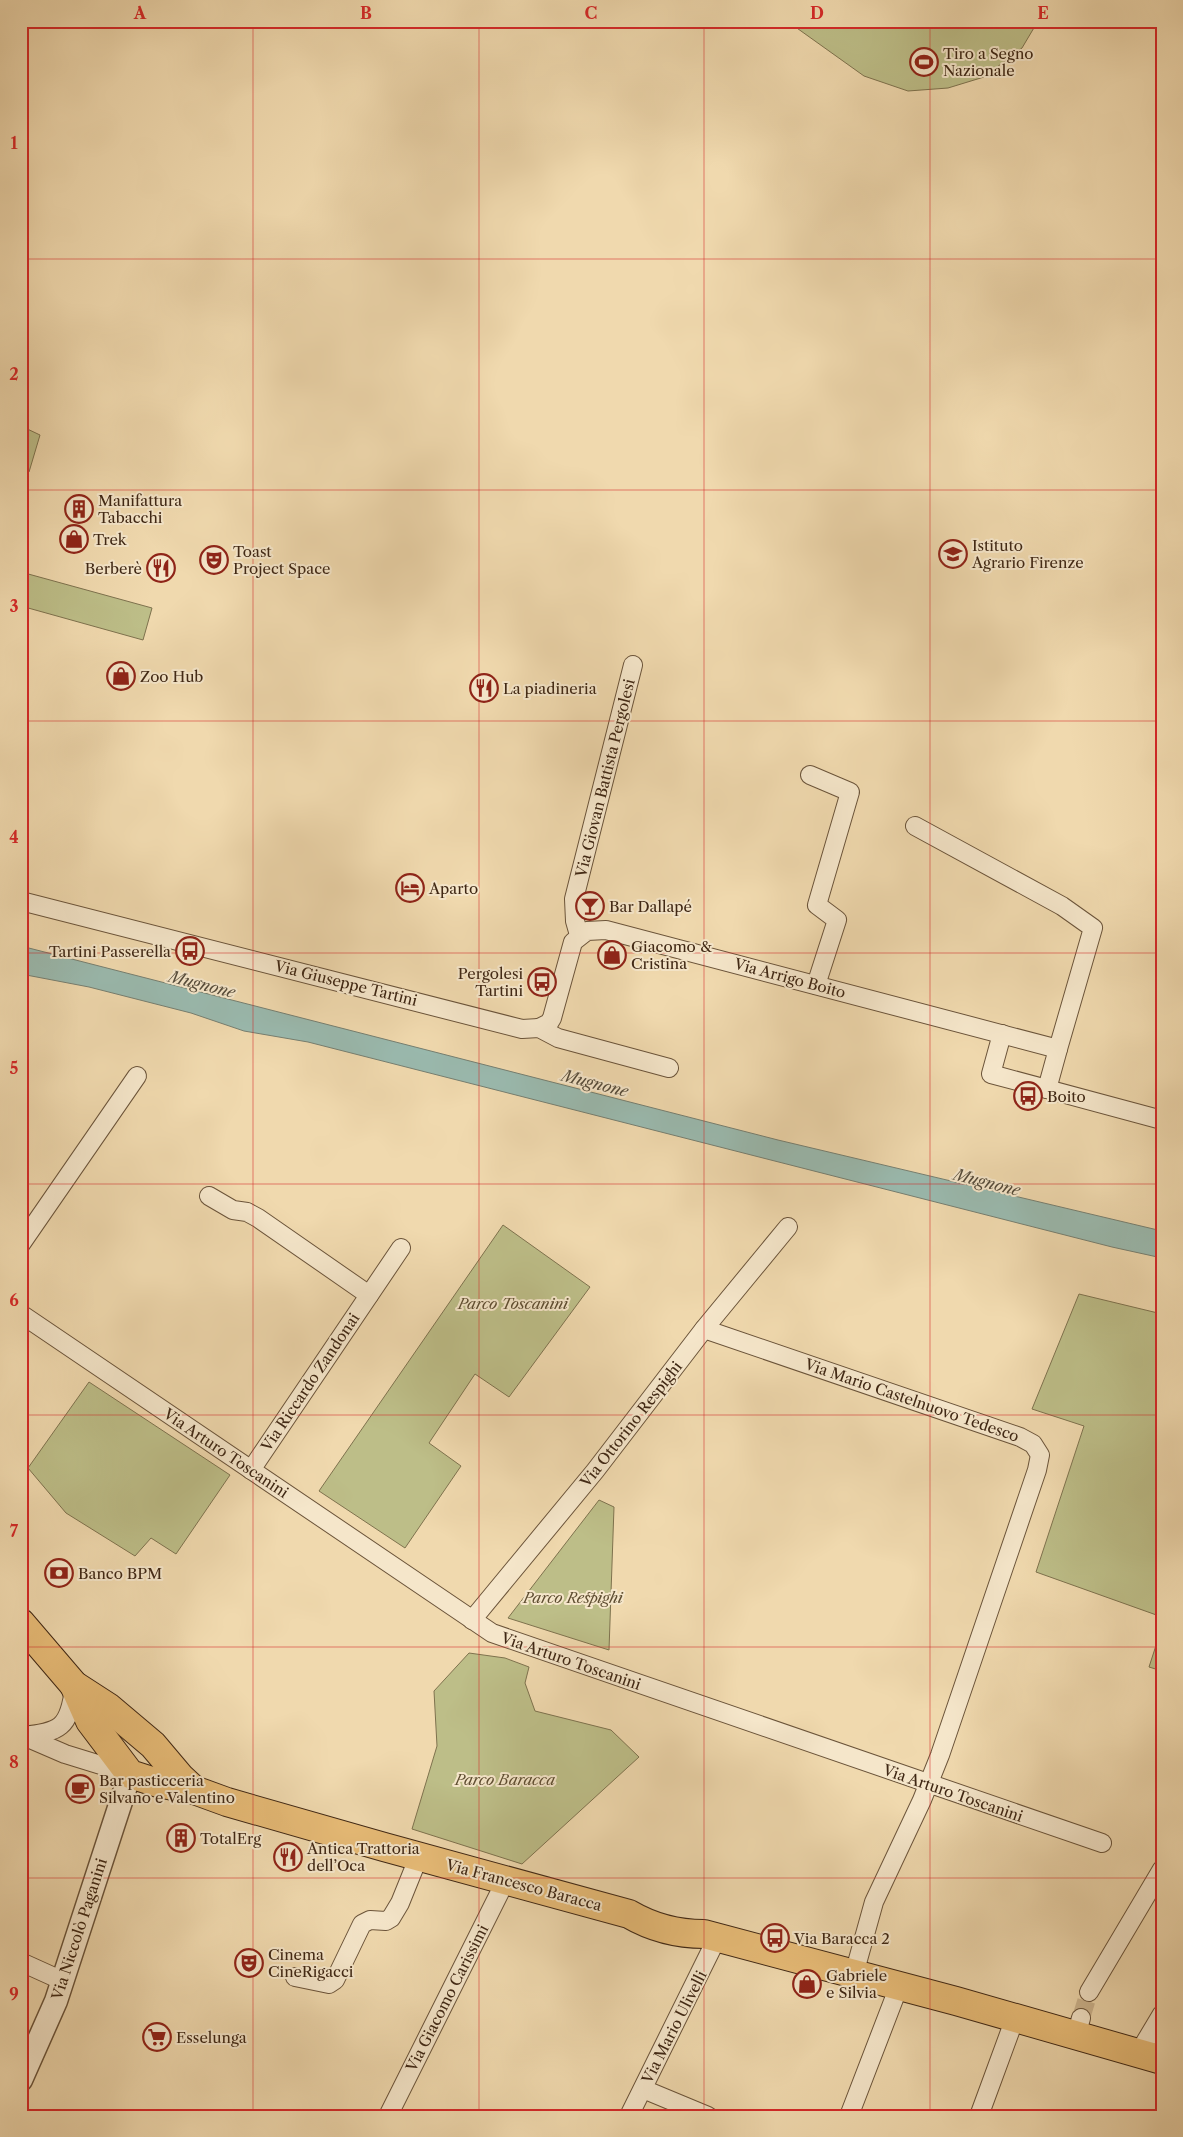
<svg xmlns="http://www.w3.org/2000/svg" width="1183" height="2137" viewBox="0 0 1183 2137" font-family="'Libre Caslon Text',serif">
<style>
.green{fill:#bdbe88;stroke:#7e724e}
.water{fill:#9abaaf;stroke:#767f71}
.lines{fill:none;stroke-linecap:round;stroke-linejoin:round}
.minor-tunnel{stroke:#cdb58f;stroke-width:18;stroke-dasharray:18 9;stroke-linecap:butt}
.minor-casing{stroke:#6b543a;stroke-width:20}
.tertiary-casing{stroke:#6b543a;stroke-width:25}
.primary-casing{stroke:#3f2714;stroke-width:30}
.minor{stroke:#f5e6ca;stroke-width:18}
.tertiary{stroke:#f5e6ca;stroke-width:22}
.primary{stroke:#e8bc77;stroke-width:28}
.grid{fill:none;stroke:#d62828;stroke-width:1;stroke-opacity:0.55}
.labels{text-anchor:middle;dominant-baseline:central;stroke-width:4;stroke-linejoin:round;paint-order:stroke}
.poi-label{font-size:15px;fill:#3f2714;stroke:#f5e6ca;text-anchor:start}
.street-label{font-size:15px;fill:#3f2714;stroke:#f5e6ca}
.park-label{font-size:15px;font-style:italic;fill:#5e4d31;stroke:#f5e6ca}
.water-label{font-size:16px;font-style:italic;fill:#564c3b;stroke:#f5e6ca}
.neatline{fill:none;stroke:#d62828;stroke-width:2}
.grid-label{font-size:16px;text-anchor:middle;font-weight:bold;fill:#d62828}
</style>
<rect width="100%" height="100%" fill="#f0d9ae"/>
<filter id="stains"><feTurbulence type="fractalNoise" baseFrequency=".004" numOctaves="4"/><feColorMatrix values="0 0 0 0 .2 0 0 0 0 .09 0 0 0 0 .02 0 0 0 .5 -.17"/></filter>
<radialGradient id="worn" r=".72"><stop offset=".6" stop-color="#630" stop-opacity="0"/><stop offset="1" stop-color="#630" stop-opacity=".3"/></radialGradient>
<g class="green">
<polygon points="787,21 1038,21 1022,48 984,77 948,88 908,91 864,76"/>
<polygon points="21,426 40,435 29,472 21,470"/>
<polygon points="21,572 152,608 143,640 21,606"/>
<polygon points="503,1225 590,1287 509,1397 475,1374 429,1443 461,1466 405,1548 319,1491"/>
<polygon points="1079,1294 1162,1314 1162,1617 1036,1572 1084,1426 1032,1409"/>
<polygon points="89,1382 230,1475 176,1554 151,1538 135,1556 66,1513 28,1468"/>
<polygon points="599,1500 614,1507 609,1650 508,1618"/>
<polygon points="1162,1627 1162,1671 1149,1667"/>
<polygon points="469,1653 505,1658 529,1667 525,1683 535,1711 611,1730 639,1757 522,1864 412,1829 437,1746 434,1691"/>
</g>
<polygon class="water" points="21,946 778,1140 1162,1231 1162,1258 1112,1247 308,1042 244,1031 191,1013 89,987 21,974"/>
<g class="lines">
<polyline class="minor-tunnel" points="1081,2018 1089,1992"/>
<defs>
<g id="minor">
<polyline points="810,775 850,792 817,905 837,920 816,985"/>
<polyline points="915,826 1062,906 1093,928 1058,1049"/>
<polyline points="21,901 522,1029 539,1028 558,1038 669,1068"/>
<polyline points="579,935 575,921 574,899 633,665"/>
<polyline points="539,1028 549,1023 552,1018 573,942 587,931 606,930 1058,1049 1047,1089"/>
<polyline points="1002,1034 991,1074 1162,1120"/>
<polyline points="209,1196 233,1210 247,1212 258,1218 369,1295"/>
<polyline points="21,1244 137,1076"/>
<polyline points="21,1314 492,1633 1102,1843"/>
<polyline points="704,1329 1020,1437 1033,1444 1040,1455 1037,1470 940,1755 922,1800 874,1902 854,1974"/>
<polyline points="251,1470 401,1248"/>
<polyline points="472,1620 595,1471 704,1329 788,1227"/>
<polyline points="21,1735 65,1754 130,1774"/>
<path d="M22 1736C60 1732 69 1728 74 1689"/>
<polyline points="21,1962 63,1981"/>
<polyline points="295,1977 329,1984 335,1980 362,1924 370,1920 386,1921 391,1918 400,1903 419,1856"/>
<polyline points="1089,1992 1162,1869"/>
<polyline points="1076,2036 1081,2018"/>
<polyline points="1138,2054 1162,2014"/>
<polyline points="643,2089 708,2116"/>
<polyline points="388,2116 506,1880"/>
<polyline points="629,2116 717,1938"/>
<polyline points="849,2116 899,1986"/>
<polyline points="979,2116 1015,2018"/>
</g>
<polyline id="tertiary" points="21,2080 56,2001 130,1774"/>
<g id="primary">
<polyline points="21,1623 74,1685 108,1707 153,1745 180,1777 194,1790"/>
<path d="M74 1685 90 1721 130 1774 158 1783 194 1790 227 1802 384 1847 629 1914C653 1928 677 1934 704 1934L956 2001 1162 2060"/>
</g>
</defs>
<use href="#minor" class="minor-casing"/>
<use href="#tertiary" class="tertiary-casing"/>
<use href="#primary" class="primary-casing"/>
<use href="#minor" class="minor"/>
<use href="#tertiary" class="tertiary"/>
<use href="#primary" class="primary"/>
</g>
<path class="grid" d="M253 21V2116M479 21V2116M704 21V2116M930 21V2116M21 259H1162M21 490H1162M21 721H1162M21 953H1162M21 1184H1162M21 1415H1162M21 1647H1162M21 1878H1162"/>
<defs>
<symbol id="stadium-ring" viewBox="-11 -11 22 22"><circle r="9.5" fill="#f5e6ca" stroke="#8f2418" stroke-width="1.5"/><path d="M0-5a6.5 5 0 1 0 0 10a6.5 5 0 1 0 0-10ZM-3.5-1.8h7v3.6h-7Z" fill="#8f2418"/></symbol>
<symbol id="building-ring" viewBox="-11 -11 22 22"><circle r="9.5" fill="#f5e6ca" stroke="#8f2418" stroke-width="1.5"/><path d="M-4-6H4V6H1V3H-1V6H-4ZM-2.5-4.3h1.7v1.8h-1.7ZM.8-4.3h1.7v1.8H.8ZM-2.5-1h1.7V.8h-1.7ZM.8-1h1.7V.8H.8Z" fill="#8f2418"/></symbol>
<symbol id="shop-ring" viewBox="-11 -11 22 22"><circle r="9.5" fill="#f5e6ca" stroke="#8f2418" stroke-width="1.5"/><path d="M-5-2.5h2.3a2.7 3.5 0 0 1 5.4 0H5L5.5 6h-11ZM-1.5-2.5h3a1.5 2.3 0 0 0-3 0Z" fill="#8f2418"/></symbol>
<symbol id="school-ring" viewBox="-11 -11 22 22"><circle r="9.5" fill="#f5e6ca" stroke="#8f2418" stroke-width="1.5"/><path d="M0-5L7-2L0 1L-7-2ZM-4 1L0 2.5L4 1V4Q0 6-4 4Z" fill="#8f2418"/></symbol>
<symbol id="theatre-ring" viewBox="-11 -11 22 22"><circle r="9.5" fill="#f5e6ca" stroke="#8f2418" stroke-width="1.5"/><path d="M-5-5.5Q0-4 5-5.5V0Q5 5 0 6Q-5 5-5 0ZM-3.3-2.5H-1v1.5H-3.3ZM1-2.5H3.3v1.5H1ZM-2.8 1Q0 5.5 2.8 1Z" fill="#8f2418"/></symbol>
<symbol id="restaurant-ring" viewBox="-11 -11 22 22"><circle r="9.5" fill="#f5e6ca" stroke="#8f2418" stroke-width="1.5"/><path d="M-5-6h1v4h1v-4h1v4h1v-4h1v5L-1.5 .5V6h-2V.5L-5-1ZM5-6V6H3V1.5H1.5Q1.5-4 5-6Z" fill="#8f2418"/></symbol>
<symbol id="hotel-ring" viewBox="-11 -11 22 22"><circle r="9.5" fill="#f5e6ca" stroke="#8f2418" stroke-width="1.5"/><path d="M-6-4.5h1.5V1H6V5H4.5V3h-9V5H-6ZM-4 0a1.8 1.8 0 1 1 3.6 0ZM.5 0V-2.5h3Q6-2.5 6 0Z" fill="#8f2418"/></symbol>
<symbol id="bar-ring" viewBox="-11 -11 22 22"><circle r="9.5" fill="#f5e6ca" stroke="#8f2418" stroke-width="1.5"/><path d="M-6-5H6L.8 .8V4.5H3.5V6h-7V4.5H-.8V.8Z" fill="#8f2418"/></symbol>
<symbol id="bus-ring" viewBox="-11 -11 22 22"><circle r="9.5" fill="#f5e6ca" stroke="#8f2418" stroke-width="1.5"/><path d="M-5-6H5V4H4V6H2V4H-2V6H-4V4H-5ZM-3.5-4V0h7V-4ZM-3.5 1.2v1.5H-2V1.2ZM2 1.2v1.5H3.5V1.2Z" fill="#8f2418"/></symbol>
<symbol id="bank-ring" viewBox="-11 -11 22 22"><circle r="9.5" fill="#f5e6ca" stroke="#8f2418" stroke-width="1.5"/><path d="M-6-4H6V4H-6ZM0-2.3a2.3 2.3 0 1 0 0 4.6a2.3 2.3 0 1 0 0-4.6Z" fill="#8f2418"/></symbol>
<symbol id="cafe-ring" viewBox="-11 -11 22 22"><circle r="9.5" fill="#f5e6ca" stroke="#8f2418" stroke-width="1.5"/><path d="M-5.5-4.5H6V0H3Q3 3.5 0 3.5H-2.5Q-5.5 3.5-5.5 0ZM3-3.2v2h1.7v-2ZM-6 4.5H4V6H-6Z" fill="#8f2418"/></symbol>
<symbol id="supermarket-ring" viewBox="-11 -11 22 22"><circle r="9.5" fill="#f5e6ca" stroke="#8f2418" stroke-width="1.5"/><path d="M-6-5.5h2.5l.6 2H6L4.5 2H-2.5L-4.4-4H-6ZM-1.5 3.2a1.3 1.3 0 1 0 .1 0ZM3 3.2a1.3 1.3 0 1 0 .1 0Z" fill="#8f2418"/></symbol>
</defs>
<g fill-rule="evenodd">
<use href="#stadium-ring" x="908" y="46" width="32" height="32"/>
<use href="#building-ring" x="63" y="493" width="32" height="32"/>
<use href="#shop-ring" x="58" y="523" width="32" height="32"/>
<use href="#school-ring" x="937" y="538" width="32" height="32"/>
<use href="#theatre-ring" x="198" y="544" width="32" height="32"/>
<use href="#restaurant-ring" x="145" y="552" width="32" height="32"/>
<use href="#shop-ring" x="105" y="660" width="32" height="32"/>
<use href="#restaurant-ring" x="468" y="672" width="32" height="32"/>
<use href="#hotel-ring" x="394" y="872" width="32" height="32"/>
<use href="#bar-ring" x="574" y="890" width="32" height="32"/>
<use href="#bus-ring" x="174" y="935" width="32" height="32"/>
<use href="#shop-ring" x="596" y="939" width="32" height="32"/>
<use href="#bus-ring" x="526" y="966" width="32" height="32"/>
<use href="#bus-ring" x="1012" y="1080" width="32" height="32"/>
<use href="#bank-ring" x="43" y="1557" width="32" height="32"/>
<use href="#cafe-ring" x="64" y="1773" width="32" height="32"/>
<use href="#building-ring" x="165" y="1822" width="32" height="32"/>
<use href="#restaurant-ring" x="272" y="1841" width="32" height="32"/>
<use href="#bus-ring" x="759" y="1922" width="32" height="32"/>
<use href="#theatre-ring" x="233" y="1947" width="32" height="32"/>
<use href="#shop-ring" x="791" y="1968" width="32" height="32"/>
<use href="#supermarket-ring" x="141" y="2021" width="32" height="32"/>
</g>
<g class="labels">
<g class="poi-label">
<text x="943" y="53">Tiro a Segno<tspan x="943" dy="17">Nazionale</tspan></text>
<text x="98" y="500">Manifattura<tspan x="98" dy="17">Tabacchi</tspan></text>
<text x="93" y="539">Trek</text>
<text x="972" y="545">Istituto<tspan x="972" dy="17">Agrario Firenze</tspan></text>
<text x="233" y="551">Toast<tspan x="233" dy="17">Project Space</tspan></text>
<text x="142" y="568" text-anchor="end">Berberè</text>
<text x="140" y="676">Zoo Hub</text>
<text x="503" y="688">La piadineria</text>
<text x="429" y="888">Aparto</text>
<text x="609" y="906">Bar Dallapé</text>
<text x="631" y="946">Giacomo &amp;<tspan x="631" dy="17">Cristina</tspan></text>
<text x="171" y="951" text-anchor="end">Tartini Passerella</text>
<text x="523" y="973" text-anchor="end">Pergolesi<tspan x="523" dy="17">Tartini</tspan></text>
<text x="1047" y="1096">Boito</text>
<text x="78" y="1573">Banco BPM</text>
<text x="99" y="1780">Bar pasticceria<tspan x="99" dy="17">Silvano e Valentino</tspan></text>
<text x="200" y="1838">TotalErg</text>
<text x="307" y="1848">Antica Trattoria<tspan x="307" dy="17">dell’Oca</tspan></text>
<text x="794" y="1938">Via Baracca 2</text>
<text x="268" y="1954">Cinema<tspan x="268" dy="17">CineRigacci</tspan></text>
<text x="826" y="1975">Gabriele<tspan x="826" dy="17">e Silvia</tspan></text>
<text x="176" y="2037">Esselunga</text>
</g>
<g class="street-label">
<text transform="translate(605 778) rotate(-76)">Via Giovan Battista Pergolesi</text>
<text transform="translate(790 978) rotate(15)">Via Arrigo Boito</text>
<text transform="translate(346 983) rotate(14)">Via Giuseppe Tartini</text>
<text transform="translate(310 1382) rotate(-56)">Via Riccardo Zandonai</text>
<text transform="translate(912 1400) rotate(19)">Via Mario Castelnuovo Tedesco</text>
<text transform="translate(631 1424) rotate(-52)">Via Ottorino Respighi</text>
<text transform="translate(226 1453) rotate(34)">Via Arturo Toscanini</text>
<text transform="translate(571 1661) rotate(19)">Via Arturo Toscanini</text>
<text transform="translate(953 1793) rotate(19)">Via Arturo Toscanini</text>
<text transform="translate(524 1885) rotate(15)">Via Francesco Baracca</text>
<text transform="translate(79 1929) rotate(-72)">Via Niccolò Paganini</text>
<text transform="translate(447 1998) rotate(-63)">Via Giacomo Carissimi</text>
<text transform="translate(674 2027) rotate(-63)">Via Mario Ulivelli</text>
</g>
<g class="park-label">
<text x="513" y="1303">Parco Toscanini</text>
<text x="573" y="1597">Parco Respighi</text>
<text x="505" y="1779">Parco Baracca</text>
</g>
<g class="water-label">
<text transform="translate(202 984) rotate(14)">Mugnone</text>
<text transform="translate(595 1083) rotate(14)">Mugnone</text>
<text transform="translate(987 1182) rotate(14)">Mugnone</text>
</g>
</g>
<rect width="1183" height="2137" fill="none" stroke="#f0d9ae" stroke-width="55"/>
<rect x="28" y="28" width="1128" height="2082" class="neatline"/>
<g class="grid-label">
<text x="140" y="19">A</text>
<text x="366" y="19">B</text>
<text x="591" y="19">C</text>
<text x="817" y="19">D</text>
<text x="1043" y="19">E</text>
<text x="14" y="149">1</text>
<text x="14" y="380">2</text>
<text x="14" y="612">3</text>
<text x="14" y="843">4</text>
<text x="14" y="1074">5</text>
<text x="14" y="1306">6</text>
<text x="14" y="1537">7</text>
<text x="14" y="1768">8</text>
<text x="14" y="2000">9</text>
</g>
<rect width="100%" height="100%" filter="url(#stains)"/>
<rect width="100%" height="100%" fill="url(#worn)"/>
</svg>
